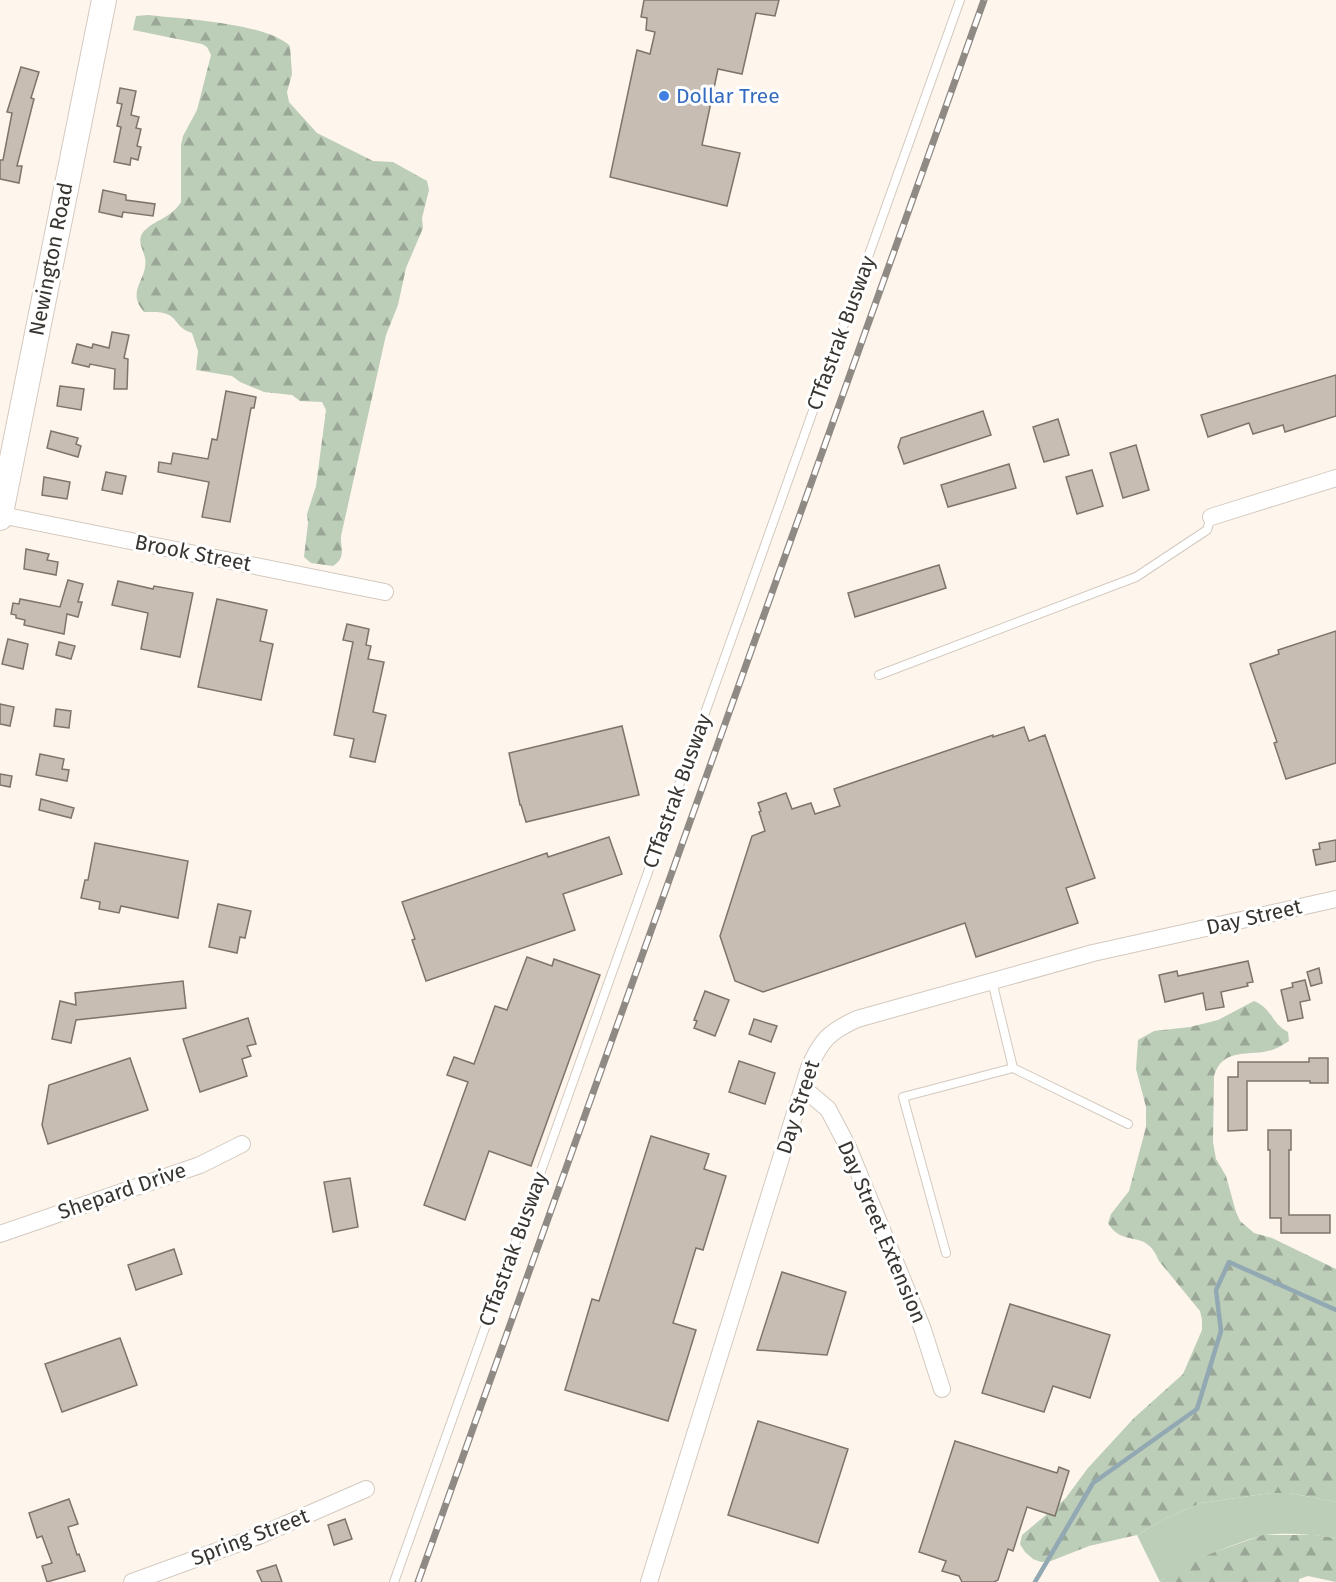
<svg xmlns="http://www.w3.org/2000/svg" width="1336" height="1582" viewBox="0 0 1336 1582" font-family="'Fira Sans',sans-serif">
<style>
.grass{fill:#bccdb8}
.forest{fill:url(#forest-firs)}
.lines{fill:none;stroke-linecap:round;stroke-linejoin:round}
.stream{stroke:#92a8b3;stroke-width:4.5}
.building{fill:#c7bdb3;stroke:#7d746b;stroke-width:1.5}
.lane-casing{stroke:#d3c9bf;stroke-width:10}
.street-casing{stroke:#d3c9bf;stroke-width:18}
.secondary-casing{stroke:#d3c9bf;stroke-width:26}
.lane{stroke:#fff;stroke-width:8}
.street{stroke:#fff;stroke-width:16}
.secondary{stroke:#fff;stroke-width:24}
.rail-casing{stroke:#908a84;stroke-width:7}
.rail{stroke:#fff;stroke-width:4.5;stroke-dasharray:14;stroke-linecap:butt}
.shop-dot{fill:#3f7fe0;stroke:#fff;stroke-width:2}
.labels{text-anchor:middle;dominant-baseline:central;stroke-width:6;stroke-linejoin:round;paint-order:stroke}
.shop-label{font-size:21px;fill:#366cbe;stroke:#fff;text-anchor:start}
.street-label{font-size:21px;fill:#383430;stroke:#fff}
</style>
<defs>
<pattern id="forest-firs" width="22" height="20" patternUnits="userSpaceOnUse" patternTransform="scale(1.5)"><rect width="22" height="20" fill="#bccdb8"/><path d="M5 1l3.5 6h-7zM16 11l3.5 6h-7z" fill="#9aa796"/></pattern>
</defs>
<rect width="100%" height="100%" fill="#fef5ed"/>
<path class="grass" d="M1271 1493H1290L1336 1502V1538C1316 1535 1280 1531 1261 1536 1240 1541 1174 1567 1160 1582L1137 1535 1164 1519 1201 1503Z"/>
<g class="forest">
<path d="M148 15C183 19 266 23 290 46L292 74 287 92 289 102 317 133 373 161 393 162 427 181 429 190 422 218 423 228 406 268 398 305 386 335 341 536C340 548 347 557 333 566L311 563 304 557 308 523 307 514 316 486 326 410 322 402 300 401 292 395 264 392 240 382 232 376 196 370 198 351 192 333C177 328 178 320 169 315 162 311 151 312 144 312 125 290 149 279 145 258 143 249 136 240 144 231 156 219 170 219 181 202V145L183 136 197 110 211 55 207 47 202 44 133 30 136 16Z"/>
<path d="M1254 1001C1272 1008 1271 1023 1288 1032L1289 1041C1284 1044 1278 1048 1272 1050 1250 1057 1223 1046 1214 1076L1213 1142 1216 1159 1226 1176 1236 1212 1240 1221 1254 1233 1272 1238 1336 1269V1502L1290 1493H1271L1201 1503 1164 1519 1137 1535 1089 1546 1051 1561 1041 1562 1033 1559 1025 1552 1020 1544 1022 1535 1065 1499 1088 1468 1134 1418 1183 1374 1202 1330V1320L1200 1311 1159 1261C1146 1227 1123 1249 1108 1223L1111 1214 1129 1191 1146 1127V1107L1136 1069 1138 1040 1154 1031 1190 1027 1218 1020Z"/>
<path d="M1263 1535H1314L1336 1538V1582L1308 1576 1299 1579V1582H1160C1177 1562 1237 1545 1263 1535Z"/>
</g>
<g class="lines">
<polyline class="stream" points="1035,1582 1093,1483 1197,1409 1221,1331 1216,1290 1229,1262 1336,1310"/>
</g>
<g class="building">
<polygon points="644,0 779,0 775,16 756,13 742,74 718,69 702,145 740,153 727,206 610,177 637,50 650,54 655,32 646,30 647,18 641,17"/>
<polygon points="21,67 39,72 31,98 34,99 17,166 22,166 19,183 0,179 0,160 3,160 12,113 7,112"/>
<polygon points="120,88 136,91 131,115 139,117 136,128 141,129 137,146 141,147 138,160 131,158 130,165 114,162 121,127 117,126 122,104 117,103"/>
<polygon points="103,190 126,195 126,200 155,204 153,216 123,212 122,217 99,212"/>
<polygon points="112,332 129,335 124,358 128,359 127,389 114,389 115,369 90,364 89,367 72,363 77,344 92,348 93,344 109,348"/>
<polygon points="1336,375 1336,416 1285,432 1283,425 1253,434 1249,423 1208,437 1201,415"/>
<polygon points="60,386 84,389 81,410 57,406"/>
<polygon points="226,391 256,397 254,408 251,408 230,522 202,517 209,482 158,472 159,462 171,464 173,453 208,459 212,439 217,440"/>
<polygon points="983,411 991,435 904,464 898,447 901,438"/>
<polygon points="1058,419 1069,455 1044,462 1033,427"/>
<polygon points="51,431 78,438 76,444 81,446 78,457 47,448"/>
<polygon points="1136,445 1149,490 1123,498 1110,453"/>
<polygon points="1009,464 1016,488 948,507 941,485"/>
<polygon points="1092,470 1103,506 1077,514 1066,477"/>
<polygon points="106,472 126,476 122,494 102,490"/>
<polygon points="44,477 70,482 67,499 42,495"/>
<polygon points="26,549 49,554 47,560 58,562 56,575 24,569"/>
<polygon points="939,565 946,588 855,617 848,593"/>
<polygon points="68,580 83,584 78,602 82,602 78,617 67,614 64,634 24,625 25,620 16,618 16,615 11,614 13,603 19,604 20,599 60,607"/>
<polygon points="118,581 153,589 154,586 193,593 180,657 141,649 148,613 112,605"/>
<polygon points="217,599 267,610 260,641 273,644 261,700 198,687"/>
<polygon points="347,624 369,629 366,645 371,646 368,659 384,662 373,712 386,715 375,762 350,757 354,739 334,735 353,642 343,640"/>
<polygon points="1336,631 1336,763 1286,779 1274,743 1277,742 1250,664 1279,654 1278,650"/>
<polygon points="8,639 28,644 23,669 2,664"/>
<polygon points="59,642 75,646 71,659 56,655"/>
<polygon points="0,704 14,707 10,726 0,724"/>
<polygon points="56,709 71,711 69,728 54,726"/>
<polygon points="622,726 639,795 526,822 521,805 520,805 509,753"/>
<polygon points="1024,727 1029,741 1045,735 1095,878 1066,888 1078,923 976,957 965,923 763,992 735,981 720,936 752,836 765,831 759,812 761,811 758,803 786,793 792,809 811,803 815,814 840,806 834,789 993,735 993,737"/>
<polygon points="40,754 64,759 62,769 69,770 67,781 36,775"/>
<polygon points="0,774 12,776 10,787 0,785"/>
<polygon points="41,799 74,808 71,818 39,810"/>
<polygon points="609,837 622,874 563,894 575,930 426,981 412,940 415,939 402,902 547,853 548,857"/>
<polygon points="1336,840 1336,861 1316,865 1313,850 1320,849 1319,843"/>
<polygon points="95,843 188,861 178,918 121,906 119,913 99,909 100,902 81,898 85,880 88,880"/>
<polygon points="218,904 251,911 245,938 240,937 237,953 209,947"/>
<polygon points="527,957 552,966 554,959 600,975 531,1166 489,1151 465,1220 424,1205 468,1082 447,1075 454,1057 474,1064 495,1006 507,1010"/>
<polygon points="1248,961 1253,982 1247,983 1248,986 1221,992 1224,1007 1206,1010 1203,993 1165,1002 1159,975 1177,971 1178,976"/>
<polygon points="1319,968 1322,983 1311,986 1307,972"/>
<polygon points="1305,980 1310,1000 1300,1002 1303,1018 1288,1021 1281,990 1293,987 1292,983"/>
<polygon points="183,981 186,1008 76,1020 71,1043 52,1039 60,1001 76,1005 75,993"/>
<polygon points="705,991 729,1000 715,1036 694,1028 697,1021 694,1020"/>
<polygon points="248,1018 256,1044 247,1046 251,1056 242,1059 247,1076 200,1092 183,1039"/>
<polygon points="754,1019 777,1026 771,1042 749,1034"/>
<polygon points="130,1058 148,1110 48,1144 42,1125 49,1085"/>
<polygon points="1309,1058 1328,1058 1328,1083 1310,1083 1310,1081 1247,1081 1247,1130 1228,1131 1228,1077 1238,1077 1238,1062 1309,1062"/>
<polygon points="739,1061 775,1073 765,1104 729,1092"/>
<polygon points="1268,1130 1291,1130 1291,1150 1289,1150 1289,1215 1330,1215 1330,1233 1281,1233 1281,1218 1270,1218 1270,1150 1268,1150"/>
<polygon points="651,1136 709,1154 704,1169 726,1176 703,1250 696,1248 673,1323 696,1330 668,1421 565,1390 592,1299 599,1301"/>
<polygon points="350,1178 358,1227 333,1232 324,1182"/>
<polygon points="174,1249 182,1274 136,1290 128,1265"/>
<polygon points="782,1272 846,1292 827,1355 757,1350"/>
<polygon points="1010,1304 1110,1335 1090,1398 1053,1386 1044,1412 982,1393"/>
<polygon points="120,1338 137,1385 62,1412 45,1364"/>
<polygon points="758,1421 848,1449 818,1543 728,1515"/>
<polygon points="955,1441 1057,1473 1059,1467 1069,1471 1055,1516 1027,1507 1013,1551 1008,1549 998,1580 994,1582 962,1582 959,1576 942,1571 946,1561 919,1552"/>
<polygon points="69,1499 78,1524 68,1527 77,1555 79,1554 85,1571 47,1582 42,1566 52,1563 42,1536 37,1538 29,1513"/>
<polygon points="345,1519 352,1539 334,1545 328,1525"/>
<polygon points="276,1565 282,1582 262,1582 257,1571"/>
</g>
<g class="lines">
<defs>
<g id="lane">
<polyline points="879,675 1136,577 1207,530 1211,517"/>
<polyline points="1013,1068 1128,1124"/>
<polyline points="946,1253 903,1097 1013,1068 992,981"/>
<polyline points="394,1582 960,0"/>
</g>
<g id="street">
<polyline points="1,515 385,592"/>
<polyline points="1211,517 1336,478"/>
<polyline points="803,1088 828,1109 848,1147 922,1327 942,1389"/>
<polyline points="0,1234 200,1165 242,1144"/>
<polyline points="132,1582 261,1535 366,1489"/>
<path d="M649 1582 809 1068C821 1040 829 1032 857 1019L1093 953 1336 899"/>
</g>
<polyline id="secondary" points="0,518 104,0"/>
</defs>
<use href="#lane" class="lane-casing"/>
<use href="#street" class="street-casing"/>
<use href="#secondary" class="secondary-casing"/>
<use href="#lane" class="lane"/>
<use href="#street" class="street"/>
<use href="#secondary" class="secondary"/>
<defs>
<polyline id="rail" points="418,1582 984,0"/>
</defs>
<use href="#rail" class="rail-casing"/>
<use href="#rail" class="rail"/>
</g>
<circle class="shop-dot" cx="664" cy="96" r="6"/>
<g class="labels">
<g class="shop-label">
<text x="676" y="96">Dollar Tree</text>
</g>
<g class="street-label">
<text transform="translate(51 259) rotate(-79)">Newington Road</text>
<text transform="translate(841 333) rotate(-70)">CTfastrak Busway</text>
<text transform="translate(193 553) rotate(11)">Brook Street</text>
<text transform="translate(677 791) rotate(-70)">CTfastrak Busway</text>
<text transform="translate(1254 917) rotate(-13)">Day Street</text>
<text transform="translate(798 1107) rotate(-72)">Day Street</text>
<text transform="translate(122 1191) rotate(-19)">Shepard Drive</text>
<text transform="translate(882 1232) rotate(67)">Day Street Extension</text>
<text transform="translate(513 1249) rotate(-70)">CTfastrak Busway</text>
<text transform="translate(250 1537) rotate(-21)">Spring Street</text>
</g>
</g>
</svg>
